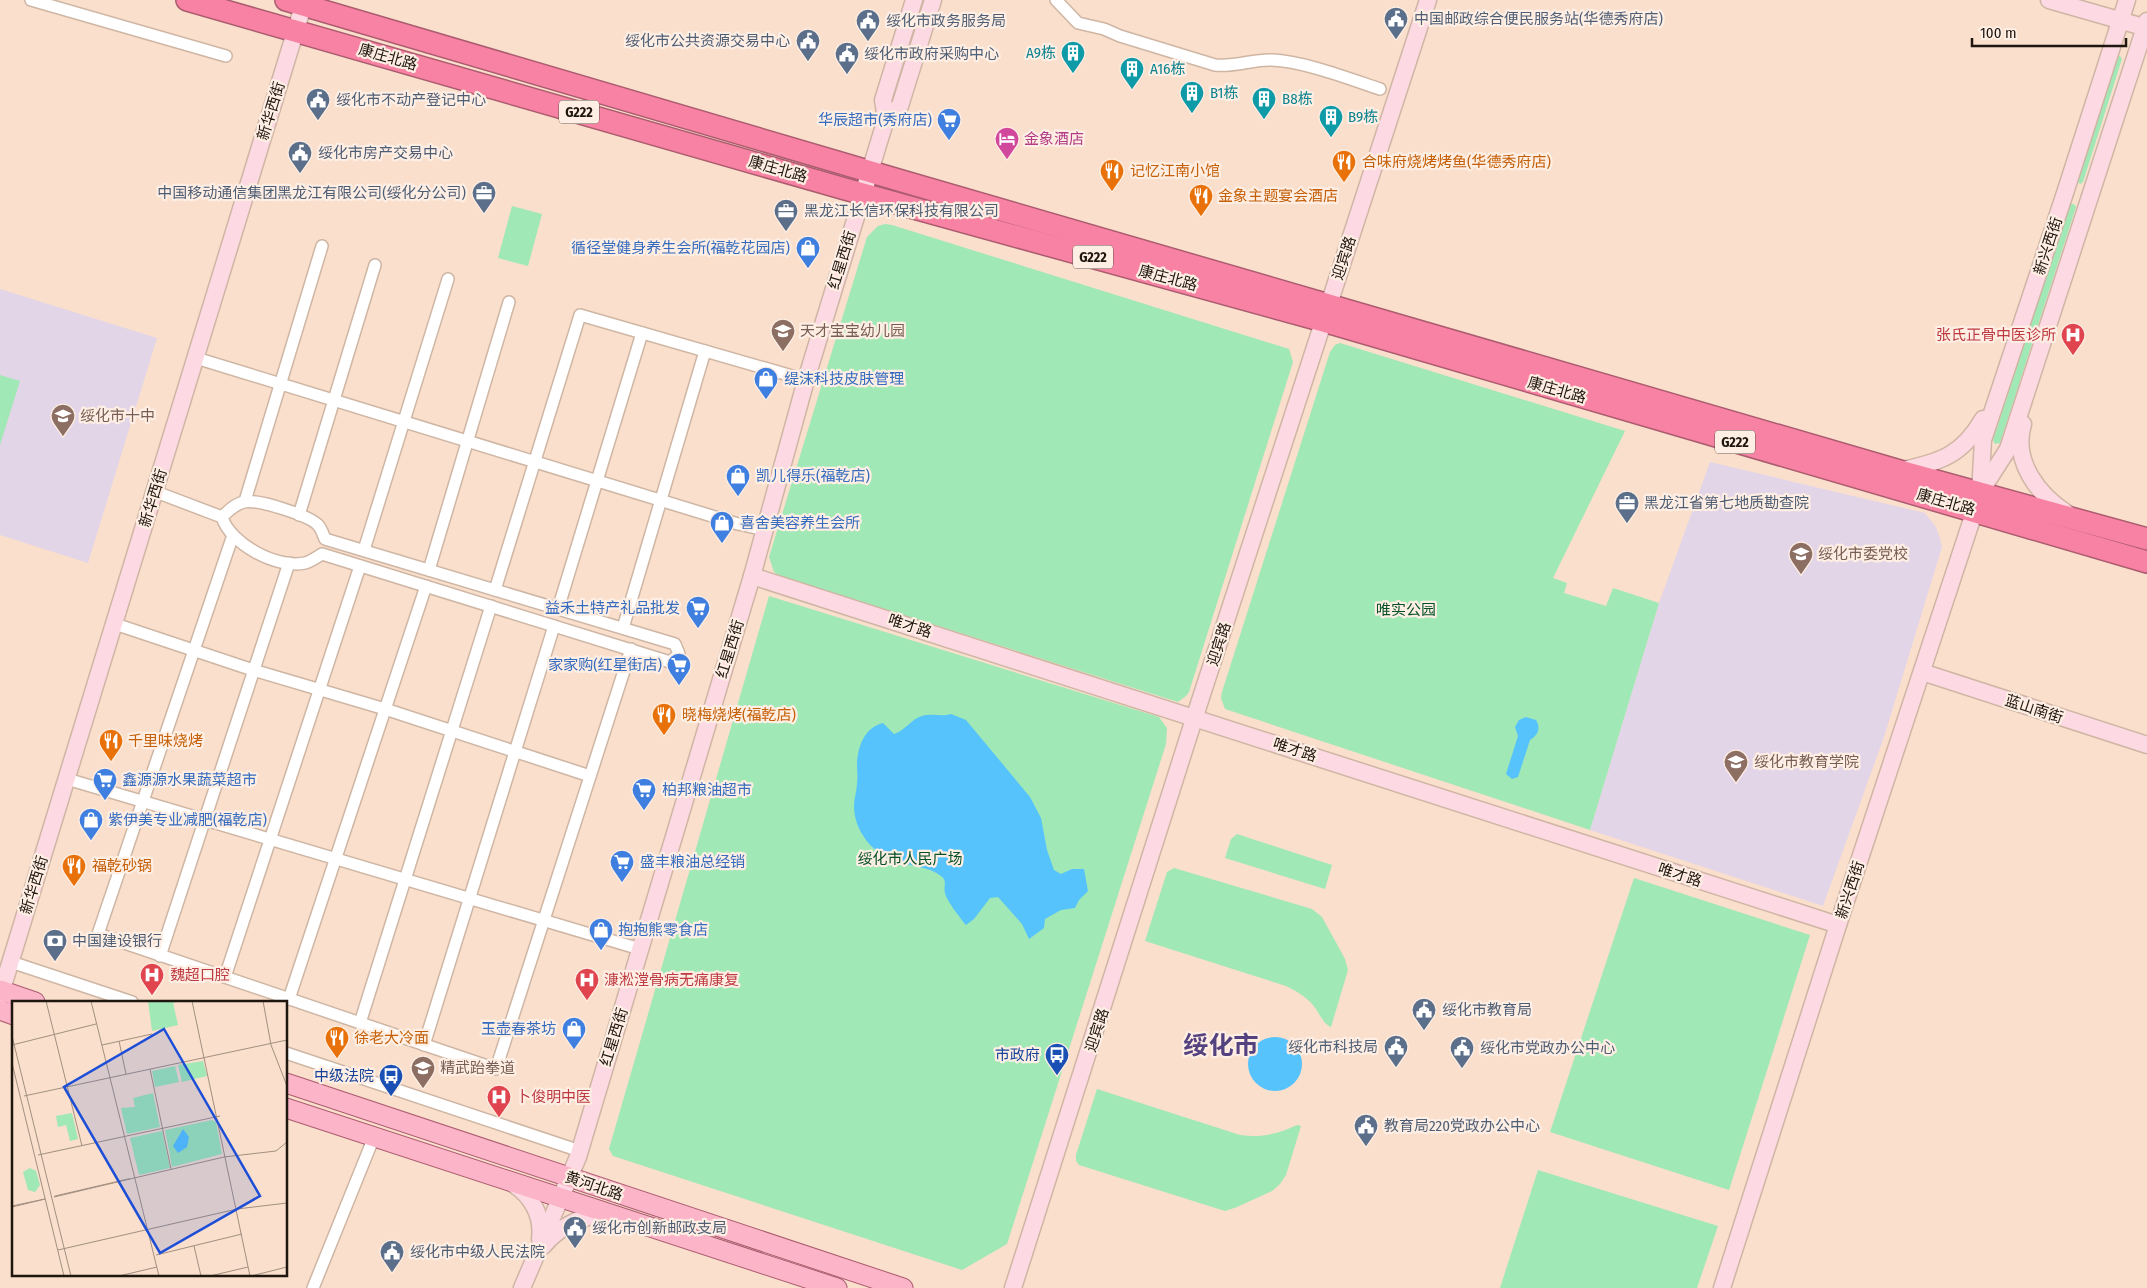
<svg xmlns="http://www.w3.org/2000/svg" width="2147" height="1288" viewBox="0 0 2147 1288" font-family="'Fira Sans Condensed','Noto Sans SC',sans-serif">
<style>
.education{fill:#e3d5e8}
.green{fill:#a0e8b5}
.water{fill:#56c3fd}
.lines{fill:none;stroke-linecap:round;stroke-linejoin:round}
.street-casing{stroke:#cfb6a4;stroke-width:14}
.secondary-casing{stroke:#cfb6a4;stroke-width:19}
.primary-casing{stroke:#ac5c6f;stroke-width:21}
.highway-casing{stroke:#ac5c6f;stroke-width:24}
.street{stroke:#fff;stroke-width:11}
.secondary{stroke:#fddae3;stroke-width:16}
.primary{stroke:#fbb4c8;stroke-width:19}
.highway{stroke:#f882a3;stroke-width:21}
.labels{text-anchor:middle;dominant-baseline:central;stroke-width:4.5;stroke-linejoin:round;paint-order:stroke}
.shield{fill:#feeee3;stroke:#62574f;stroke-width:1}
.shield-label{font-size:14px;font-weight:bold;fill:#1f160f}
.service-label{font-size:15px;fill:#4e5e75;stroke:#feeee3;text-anchor:start}
.culture-label{font-size:15px;fill:#0d838f;stroke:#feeee3;text-anchor:start}
.street-label{font-size:15px;fill:#1f160f;stroke:#feeee3}
.shop-label{font-size:15px;fill:#366cbe;stroke:#feeee3;text-anchor:start}
.hotel-label{font-size:15px;fill:#b23c85;stroke:#feeee3;text-anchor:start}
.food-label{font-size:15px;fill:#c56008;stroke:#feeee3;text-anchor:start}
.education-label{font-size:15px;fill:#785e54;stroke:#feeee3;text-anchor:start}
.health-label{font-size:15px;fill:#be3a42;stroke:#feeee3;text-anchor:start}
.park-label{font-size:15px;fill:#045028;stroke:#feeee3}
.transit-label{font-size:15px;fill:#164399;stroke:#feeee3;text-anchor:end}
.town-label{font-size:25px;font-weight:bold;fill:#54417f;stroke:#feeee3}
.inset-road{fill:none;stroke:#a28f80;stroke-width:1}
.view{fill:#1d4ed8;fill-opacity:0.15;stroke:#1d4ed8;stroke-width:2.5}
.inset-edge{fill:none;stroke:#1f160f;stroke-width:2.5}
</style>
<rect width="100%" height="100%" fill="#f9dfcc"/>
<g class="education">
<polygon points="0,289 157,338 88,563 0,535"/>
<polygon points="1710,462 1925,513 1936,527 1940,538 1942,547 1884,737 1823,906 1590,830 1659,603"/>
</g>
<g class="green">
<polygon points="2120,56 2122,59 2083,182 2080,184 2077,181 2115,57"/>
<polygon points="2070,204 2074,204 2076,207 2000,443 1995,444 1993,440"/>
<polygon points="512,206 542,214 528,266 498,258"/>
<polygon points="885,224 892,225 1289,349 1293,362 1189,692 1186,696 1178,702 780,576 774,572 769,557 867,237 878,226"/>
<polygon points="1340,343 1625,431 1553,578 1567,583 1564,593 1606,606 1613,588 1659,603 1590,830 1225,709 1221,698 1222,692 1330,352 1335,345"/>
<polygon points="0,375 20,381 0,445"/>
<polygon points="769,596 1159,717 1167,728 1166,744 1007,1244 962,1270 613,1156 609,1149"/>
<polygon points="1237,834 1332,865 1325,889 1225,858 1231,839"/>
<path d="M1174 868 1312 909 1322 917 1345 959 1348 970 1331 1027C1323 1024 1319 1012 1313 1005 1305 996 1296 991 1286 986L1145 941 1167 872Z"/>
<polygon points="1634,878 1810,935 1729,1190 1550,1132"/>
<path d="M1097 1089 1240 1135C1261 1138 1278 1134 1297 1125L1301 1126 1286 1175 1280 1184 1272 1191 1237 1207 1225 1211 1079 1165 1076 1161V1155Z"/>
<polygon points="1538,1170 1718,1226 1697,1288 1500,1288"/>
</g>
<g class="water">
<path d="M951 714 966 720 1030 797 1041 818 1047 850 1054 870 1061 874 1072 869H1084L1088 891 1079 900 1075 908 1061 910 1045 919 1044 928 1029 939 1022 924 998 897 990 898 974 919 966 925C961 919 946 900 945 893 943 887 948 881 941 876 930 867 911 866 898 862 874 855 854 832 854 806 854 798 857 791 857 783 858 777 857 771 857 764 858 746 864 728 883 723L894 734C906 730 911 719 922 716 932 713 942 717 951 714Z"/>
<path d="M1526 717 1536 720C1541 728 1538 735 1530 740L1518 777 1512 779 1506 774 1518 736 1515 727 1519 720Z"/>
<circle cx="1275" cy="1064" r="27"/>
</g>
<g class="lines">
<defs>
<g id="street">
<polyline points="31,0 226,56"/>
<path d="M1056 0 1078 23 1104 29 1120 36 1215 65C1237 67 1253 59 1272 60 1303 61 1350 79 1380 89"/>
<polyline points="196,358 738,524 765,530"/>
<path d="M156 492 222 517C230 544 277 569 305 563 310 562 317 557 322 554L670 662 679 654 675 644 325 539C323 534 321 528 318 525 308 515 258 499 244 502 235 504 228 511 222 517"/>
<polyline points="245,501 322,246"/>
<polyline points="299,515 375,265"/>
<polyline points="233,535 98,934 496,1069 631,649"/>
<polyline points="364,550 448,279"/>
<polyline points="429,570 509,302"/>
<polyline points="495,590 580,315 806,380"/>
<polyline points="558,609 642,333"/>
<polyline points="115,624 253,670 385,709 590,776"/>
<polyline points="623,628 705,351"/>
<polyline points="67,779 640,949"/>
<polyline points="160,956 289,563"/>
<polyline points="11,962 132,1002"/>
<polyline points="225,977 360,566"/>
<polyline points="289,999 426,586"/>
<polyline points="360,1023 491,606"/>
<polyline points="424,1045 554,626"/>
<polyline points="286,1053 580,1151"/>
<polyline points="313,1288 374,1137"/>
</g>
<g id="secondary">
<polyline points="914,0 883,100 886,119 900,106 933,0"/>
<polyline points="2049,0 2147,28"/>
<path d="M2023 424C2012 461 2038 495 2068 514"/>
<path d="M1900 471C1940 461 1961 457 1983 419"/>
<polyline points="1981,491 2008,449 2147,21"/>
<polyline points="752,576 1838,925"/>
<polyline points="1922,672 2147,745"/>
<polyline points="0,996 305,0"/>
<path d="M513 1184C532 1196 543 1216 540 1239"/>
<path d="M543 1246C560 1226 580 1217 605 1213"/>
<polyline points="522,1288 578,1157 752,576 806,380 886,119"/>
<polyline points="1013,1288 1195,716 1428,0"/>
<polyline points="1722,1288 1838,925 1975,510 1980,493 1983,440 2065,193 2127,0"/>
</g>
<g id="primary">
<polyline points="0,990 35,1002"/>
<polyline points="0,1010 14,1015"/>
<polyline points="286,1083 903,1288"/>
<polyline points="286,1108 837,1288"/>
</g>
<g id="highway">
<polyline points="187,0 845,189 1323,321 2147,562"/>
<polyline points="286,0 895,179 1900,471 2147,539"/>
</g>
</defs>
<use href="#street" class="street-casing"/>
<use href="#secondary" class="secondary-casing"/>
<use href="#primary" class="primary-casing"/>
<use href="#highway" class="highway-casing"/>
<use href="#street" class="street"/>
<use href="#secondary" class="secondary"/>
<use href="#primary" class="primary"/>
<use href="#highway" class="highway"/>
</g>
<defs>
<symbol id="civic-pin" viewBox="-11 -11 22 30"><path d="M0 17L-7.5 6A9.5 9.5 0 1 1 7.5 6Z" fill="#5c6f8a" stroke="#feeee3"/><path d="M-.6-6.5H3V-4.5H.6V-3L4-1V1h2V6H-6V1h2V-1L-.6-3ZM-1.2 2.5V6h2.4V2.5Z" fill="#fff"/></symbol>
<symbol id="building-pin" viewBox="-11 -11 22 30"><path d="M0 17L-7.5 6A9.5 9.5 0 1 1 7.5 6Z" fill="#0f9aa8" stroke="#feeee3"/><path d="M-4-6H4V6H1V3H-1V6H-4ZM-2.5-4.3h1.7v1.8h-1.7ZM.8-4.3h1.7v1.8H.8ZM-2.5-1h1.7V.8h-1.7ZM.8-1h1.7V.8H.8Z" fill="#fff"/></symbol>
<symbol id="supermarket-pin" viewBox="-11 -11 22 30"><path d="M0 17L-7.5 6A9.5 9.5 0 1 1 7.5 6Z" fill="#3f7fe0" stroke="#feeee3"/><path d="M-6-5.5h2.5l.6 2H6L4.5 2H-2.5L-4.4-4H-6ZM-1.5 3.2a1.3 1.3 0 1 0 .1 0ZM3 3.2a1.3 1.3 0 1 0 .1 0Z" fill="#fff"/></symbol>
<symbol id="hotel-pin" viewBox="-11 -11 22 30"><path d="M0 17L-7.5 6A9.5 9.5 0 1 1 7.5 6Z" fill="#d1479c" stroke="#feeee3"/><path d="M-6-4.5h1.5V1H6V5H4.5V3h-9V5H-6ZM-4 0a1.8 1.8 0 1 1 3.6 0ZM.5 0V-2.5h3Q6-2.5 6 0Z" fill="#fff"/></symbol>
<symbol id="restaurant-pin" viewBox="-11 -11 22 30"><path d="M0 17L-7.5 6A9.5 9.5 0 1 1 7.5 6Z" fill="#e8710a" stroke="#feeee3"/><path d="M-5-6h1v4h1v-4h1v4h1v-4h1v5L-1.5 .5V6h-2V.5L-5-1ZM5-6V6H3V1.5H1.5Q1.5-4 5-6Z" fill="#fff"/></symbol>
<symbol id="office-pin" viewBox="-11 -11 22 30"><path d="M0 17L-7.5 6A9.5 9.5 0 1 1 7.5 6Z" fill="#5c6f8a" stroke="#feeee3"/><path d="M-6-3h4V-5.5h4V-3h4V5H-6ZM-1-4.5V-3h2v-1.5ZM-6 0V1H6V0Z" fill="#fff"/></symbol>
<symbol id="shop-pin" viewBox="-11 -11 22 30"><path d="M0 17L-7.5 6A9.5 9.5 0 1 1 7.5 6Z" fill="#3f7fe0" stroke="#feeee3"/><path d="M-5-2.5h2.3a2.7 3.5 0 0 1 5.4 0H5L5.5 6h-11ZM-1.5-2.5h3a1.5 2.3 0 0 0-3 0Z" fill="#fff"/></symbol>
<symbol id="school-pin" viewBox="-11 -11 22 30"><path d="M0 17L-7.5 6A9.5 9.5 0 1 1 7.5 6Z" fill="#8d6e63" stroke="#feeee3"/><path d="M0-5L7-2L0 1L-7-2ZM-4 1L0 2.5L4 1V4Q0 6-4 4Z" fill="#fff"/></symbol>
<symbol id="hospital-pin" viewBox="-11 -11 22 30"><path d="M0 17L-7.5 6A9.5 9.5 0 1 1 7.5 6Z" fill="#e0444e" stroke="#feeee3"/><path d="M-5-5h3v3.5h4V-5h3V5h-3V1.5h-4V5h-3Z" fill="#fff"/></symbol>
<symbol id="bank-pin" viewBox="-11 -11 22 30"><path d="M0 17L-7.5 6A9.5 9.5 0 1 1 7.5 6Z" fill="#5c6f8a" stroke="#feeee3"/><path d="M-6-4H6V4H-6ZM0-2.3a2.3 2.3 0 1 0 0 4.6a2.3 2.3 0 1 0 0-4.6Z" fill="#fff"/></symbol>
<symbol id="bus-pin" viewBox="-11 -11 22 30"><path d="M0 17L-7.5 6A9.5 9.5 0 1 1 7.5 6Z" fill="#1a4fb4" stroke="#feeee3"/><path d="M-5-6H5V4H4V6H2V4H-2V6H-4V4H-5ZM-3.5-4V0h7V-4ZM-3.5 1.2v1.5H-2V1.2ZM2 1.2v1.5H3.5V1.2Z" fill="#fff"/></symbol>
</defs>
<g fill-rule="evenodd">
<use href="#civic-pin" x="1382" y="5" width="28" height="38"/>
<use href="#civic-pin" x="854" y="7" width="28" height="38"/>
<use href="#civic-pin" x="794" y="27" width="28" height="38"/>
<use href="#building-pin" x="1059" y="39" width="28" height="38"/>
<use href="#civic-pin" x="833" y="40" width="28" height="38"/>
<use href="#building-pin" x="1118" y="55" width="28" height="38"/>
<use href="#building-pin" x="1178" y="79" width="28" height="38"/>
<use href="#building-pin" x="1250" y="85" width="28" height="38"/>
<use href="#civic-pin" x="304" y="86" width="28" height="38"/>
<use href="#building-pin" x="1317" y="103" width="28" height="38"/>
<use href="#supermarket-pin" x="935" y="106" width="28" height="38"/>
<use href="#hotel-pin" x="993" y="125" width="28" height="38"/>
<use href="#civic-pin" x="286" y="139" width="28" height="38"/>
<use href="#restaurant-pin" x="1330" y="148" width="28" height="38"/>
<use href="#restaurant-pin" x="1098" y="157" width="28" height="38"/>
<use href="#office-pin" x="470" y="179" width="28" height="38"/>
<use href="#restaurant-pin" x="1187" y="182" width="28" height="38"/>
<use href="#office-pin" x="772" y="197" width="28" height="38"/>
<use href="#shop-pin" x="794" y="234" width="28" height="38"/>
<use href="#school-pin" x="769" y="317" width="28" height="38"/>
<use href="#hospital-pin" x="2059" y="321" width="28" height="38"/>
<use href="#shop-pin" x="752" y="365" width="28" height="38"/>
<use href="#school-pin" x="49" y="402" width="28" height="38"/>
<use href="#shop-pin" x="724" y="462" width="28" height="38"/>
<use href="#office-pin" x="1613" y="489" width="28" height="38"/>
<use href="#shop-pin" x="708" y="509" width="28" height="38"/>
<use href="#school-pin" x="1787" y="540" width="28" height="38"/>
<use href="#supermarket-pin" x="684" y="594" width="28" height="38"/>
<use href="#supermarket-pin" x="665" y="651" width="28" height="38"/>
<use href="#restaurant-pin" x="650" y="701" width="28" height="38"/>
<use href="#restaurant-pin" x="97" y="727" width="28" height="38"/>
<use href="#school-pin" x="1722" y="748" width="28" height="38"/>
<use href="#supermarket-pin" x="91" y="766" width="28" height="38"/>
<use href="#supermarket-pin" x="630" y="776" width="28" height="38"/>
<use href="#shop-pin" x="77" y="806" width="28" height="38"/>
<use href="#supermarket-pin" x="608" y="848" width="28" height="38"/>
<use href="#restaurant-pin" x="60" y="852" width="28" height="38"/>
<use href="#shop-pin" x="587" y="916" width="28" height="38"/>
<use href="#bank-pin" x="41" y="927" width="28" height="38"/>
<use href="#hospital-pin" x="138" y="961" width="28" height="38"/>
<use href="#hospital-pin" x="573" y="966" width="28" height="38"/>
<use href="#civic-pin" x="1410" y="996" width="28" height="38"/>
<use href="#shop-pin" x="560" y="1015" width="28" height="38"/>
<use href="#restaurant-pin" x="323" y="1024" width="28" height="38"/>
<use href="#civic-pin" x="1382" y="1033" width="28" height="38"/>
<use href="#civic-pin" x="1448" y="1034" width="28" height="38"/>
<use href="#bus-pin" x="1043" y="1041" width="28" height="38"/>
<use href="#school-pin" x="409" y="1054" width="28" height="38"/>
<use href="#bus-pin" x="377" y="1062" width="28" height="38"/>
<use href="#hospital-pin" x="485" y="1083" width="28" height="38"/>
<use href="#civic-pin" x="1352" y="1112" width="28" height="38"/>
<use href="#civic-pin" x="561" y="1214" width="28" height="38"/>
<use href="#civic-pin" x="378" y="1238" width="28" height="38"/>
</g>
<g class="labels">
<g class="shield">
<rect x="559" y="100.5" width="40" height="23" rx="4"/>
<rect x="1073" y="245.5" width="40" height="23" rx="4"/>
<rect x="1715" y="430.5" width="40" height="23" rx="4"/>
</g>
<g class="shield-label">
<text x="579" y="112">G222</text>
<text x="1093" y="257">G222</text>
<text x="1735" y="442">G222</text>
</g>
<g class="service-label">
<text x="1414" y="19">中国邮政综合便民服务站(华德秀府店)</text>
<text x="886" y="21">绥化市政务服务局</text>
<text x="790" y="41" text-anchor="end">绥化市公共资源交易中心</text>
<text x="864" y="54">绥化市政府采购中心</text>
<text x="336" y="100">绥化市不动产登记中心</text>
<text x="318" y="153">绥化市房产交易中心</text>
<text x="466" y="193" text-anchor="end">中国移动通信集团黑龙江有限公司(绥化分公司)</text>
<text x="804" y="211">黑龙江长信环保科技有限公司</text>
<text x="1644" y="503">黑龙江省第七地质勘查院</text>
<text x="72" y="941">中国建设银行</text>
<text x="1442" y="1010">绥化市教育局</text>
<text x="1378" y="1047" text-anchor="end">绥化市科技局</text>
<text x="1480" y="1048">绥化市党政办公中心</text>
<text x="1384" y="1126">教育局220党政办公中心</text>
<text x="592" y="1228">绥化市创新邮政支局</text>
<text x="410" y="1252">绥化市中级人民法院</text>
</g>
<g class="culture-label">
<text x="1056" y="53" text-anchor="end">A9栋</text>
<text x="1150" y="69">A16栋</text>
<text x="1210" y="93">B1栋</text>
<text x="1282" y="99">B8栋</text>
<text x="1348" y="117">B9栋</text>
</g>
<g class="street-label">
<text transform="translate(388 57) rotate(16)">康庄北路</text>
<text transform="translate(271 111) rotate(-73)">新华西街</text>
<text transform="translate(778 169) rotate(16)">康庄北路</text>
<text transform="translate(2048 246) rotate(-72)">新兴西街</text>
<text transform="translate(1344 258) rotate(-72)">迎宾路</text>
<text transform="translate(842 260) rotate(-73)">红星西街</text>
<text transform="translate(1168 278) rotate(15)">康庄北路</text>
<text transform="translate(1557 390) rotate(16)">康庄北路</text>
<text transform="translate(153 498) rotate(-73)">新华西街</text>
<text transform="translate(1946 502) rotate(16)">康庄北路</text>
<text transform="translate(910 626) rotate(18)">唯才路</text>
<text transform="translate(1219 644) rotate(-72)">迎宾路</text>
<text transform="translate(730 649) rotate(-73)">红星西街</text>
<text transform="translate(2034 709) rotate(18)">蓝山南街</text>
<text transform="translate(1295 750) rotate(18)">唯才路</text>
<text transform="translate(1680 875) rotate(18)">唯才路</text>
<text transform="translate(34 885) rotate(-73)">新华西街</text>
<text transform="translate(1850 890) rotate(-72)">新兴西街</text>
<text transform="translate(1097 1030) rotate(-72)">迎宾路</text>
<text transform="translate(614 1037) rotate(-73)">红星西街</text>
<text transform="translate(594 1186) rotate(19)">黄河北路</text>
</g>
<g class="shop-label">
<text x="932" y="120" text-anchor="end">华辰超市(秀府店)</text>
<text x="790" y="248" text-anchor="end">循径堂健身养生会所(福乾花园店)</text>
<text x="784" y="379">缇沫科技皮肤管理</text>
<text x="756" y="476">凯儿得乐(福乾店)</text>
<text x="740" y="523">喜舍美容养生会所</text>
<text x="680" y="608" text-anchor="end">益禾土特产礼品批发</text>
<text x="662" y="665" text-anchor="end">家家购(红星街店)</text>
<text x="122" y="780">鑫源源水果蔬菜超市</text>
<text x="662" y="790">柏邦粮油超市</text>
<text x="108" y="820">紫伊美专业减肥(福乾店)</text>
<text x="640" y="862">盛丰粮油总经销</text>
<text x="618" y="930">抱抱熊零食店</text>
<text x="556" y="1029" text-anchor="end">玉壶春茶坊</text>
</g>
<g class="hotel-label">
<text x="1024" y="139">金象酒店</text>
</g>
<g class="food-label">
<text x="1362" y="162">合味府烧烤烤鱼(华德秀府店)</text>
<text x="1130" y="171">记忆江南小馆</text>
<text x="1218" y="196">金象主题宴会酒店</text>
<text x="682" y="715">晓梅烧烤(福乾店)</text>
<text x="128" y="741">千里味烧烤</text>
<text x="92" y="866">福乾砂锅</text>
<text x="354" y="1038">徐老大冷面</text>
</g>
<g class="education-label">
<text x="800" y="331">天才宝宝幼儿园</text>
<text x="80" y="416">绥化市十中</text>
<text x="1818" y="554">绥化市委党校</text>
<text x="1754" y="762">绥化市教育学院</text>
<text x="440" y="1068">精武跆拳道</text>
</g>
<g class="health-label">
<text x="2056" y="335" text-anchor="end">张氏正骨中医诊所</text>
<text x="170" y="975">魏超口腔</text>
<text x="604" y="980">漮淞漟骨病无痛康复</text>
<text x="516" y="1097">卜俊明中医</text>
</g>
<g class="park-label">
<text x="1406" y="610">唯实公园</text>
<text x="910" y="859">绥化市人民广场</text>
</g>
<g class="transit-label">
<text x="1040" y="1055">市政府</text>
<text x="374" y="1076">中级法院</text>
</g>
<g class="town-label">
<text x="1221" y="1046">绥化市</text>
</g>
</g>
<g transform="translate(12 1001)">
<rect width="275" height="275" fill="#f9dfcc"/>
<path d="M136 0H169L161 2 166 24 140 30ZM191 60 195 75 170 81 166 64ZM163 65 167 81 143 86 140 70ZM141 92 148 126 115 133 109 107 123 106 121 97ZM60 112 66 138 58 140 54 124 46 126 44 115ZM200 119 204 121 210 153 160 166 153 129ZM150 130 158 167 127 174 118 137ZM18 167 24 170 28 184 23 191 16 189 11 171Z" fill="#a0e8b5"/>
<path d="M171 128 177 136 175 146 166 152 161 145Z" fill="#56c3fd"/>
<path class="inset-road" d="M34 0 70 145M79 0 147 275M180 0 238 275M251 0 259 44 275 85M0 35 59 275M107 40 114 73M0 44 84 23M90 44 140 33M0 62 52 275M138 68 159 168M12 95 275 39M26 154 208 115M116 178H118L42 196 43 195ZM118 178 212 156 264 150 275 141M0 205 33 198 0 206M182 245 189 275M46 249 225 208 275 202M144 254 230 233M107 275 145 266M198 275 236 266M239 275 275 266"/>
<path class="view" d="M152 28 248 195 148 252 52 86Z"/>
<rect width="275" height="275" class="inset-edge"/>
</g>
<path d="M1972 38v8h154v-8" fill="none" stroke="#1f160f" stroke-width="2.5"/>
<text x="1980" y="38" font-size="15" fill="#1f160f" stroke="#feeee3" stroke-width="4" paint-order="stroke">100 m</text>
</svg>
